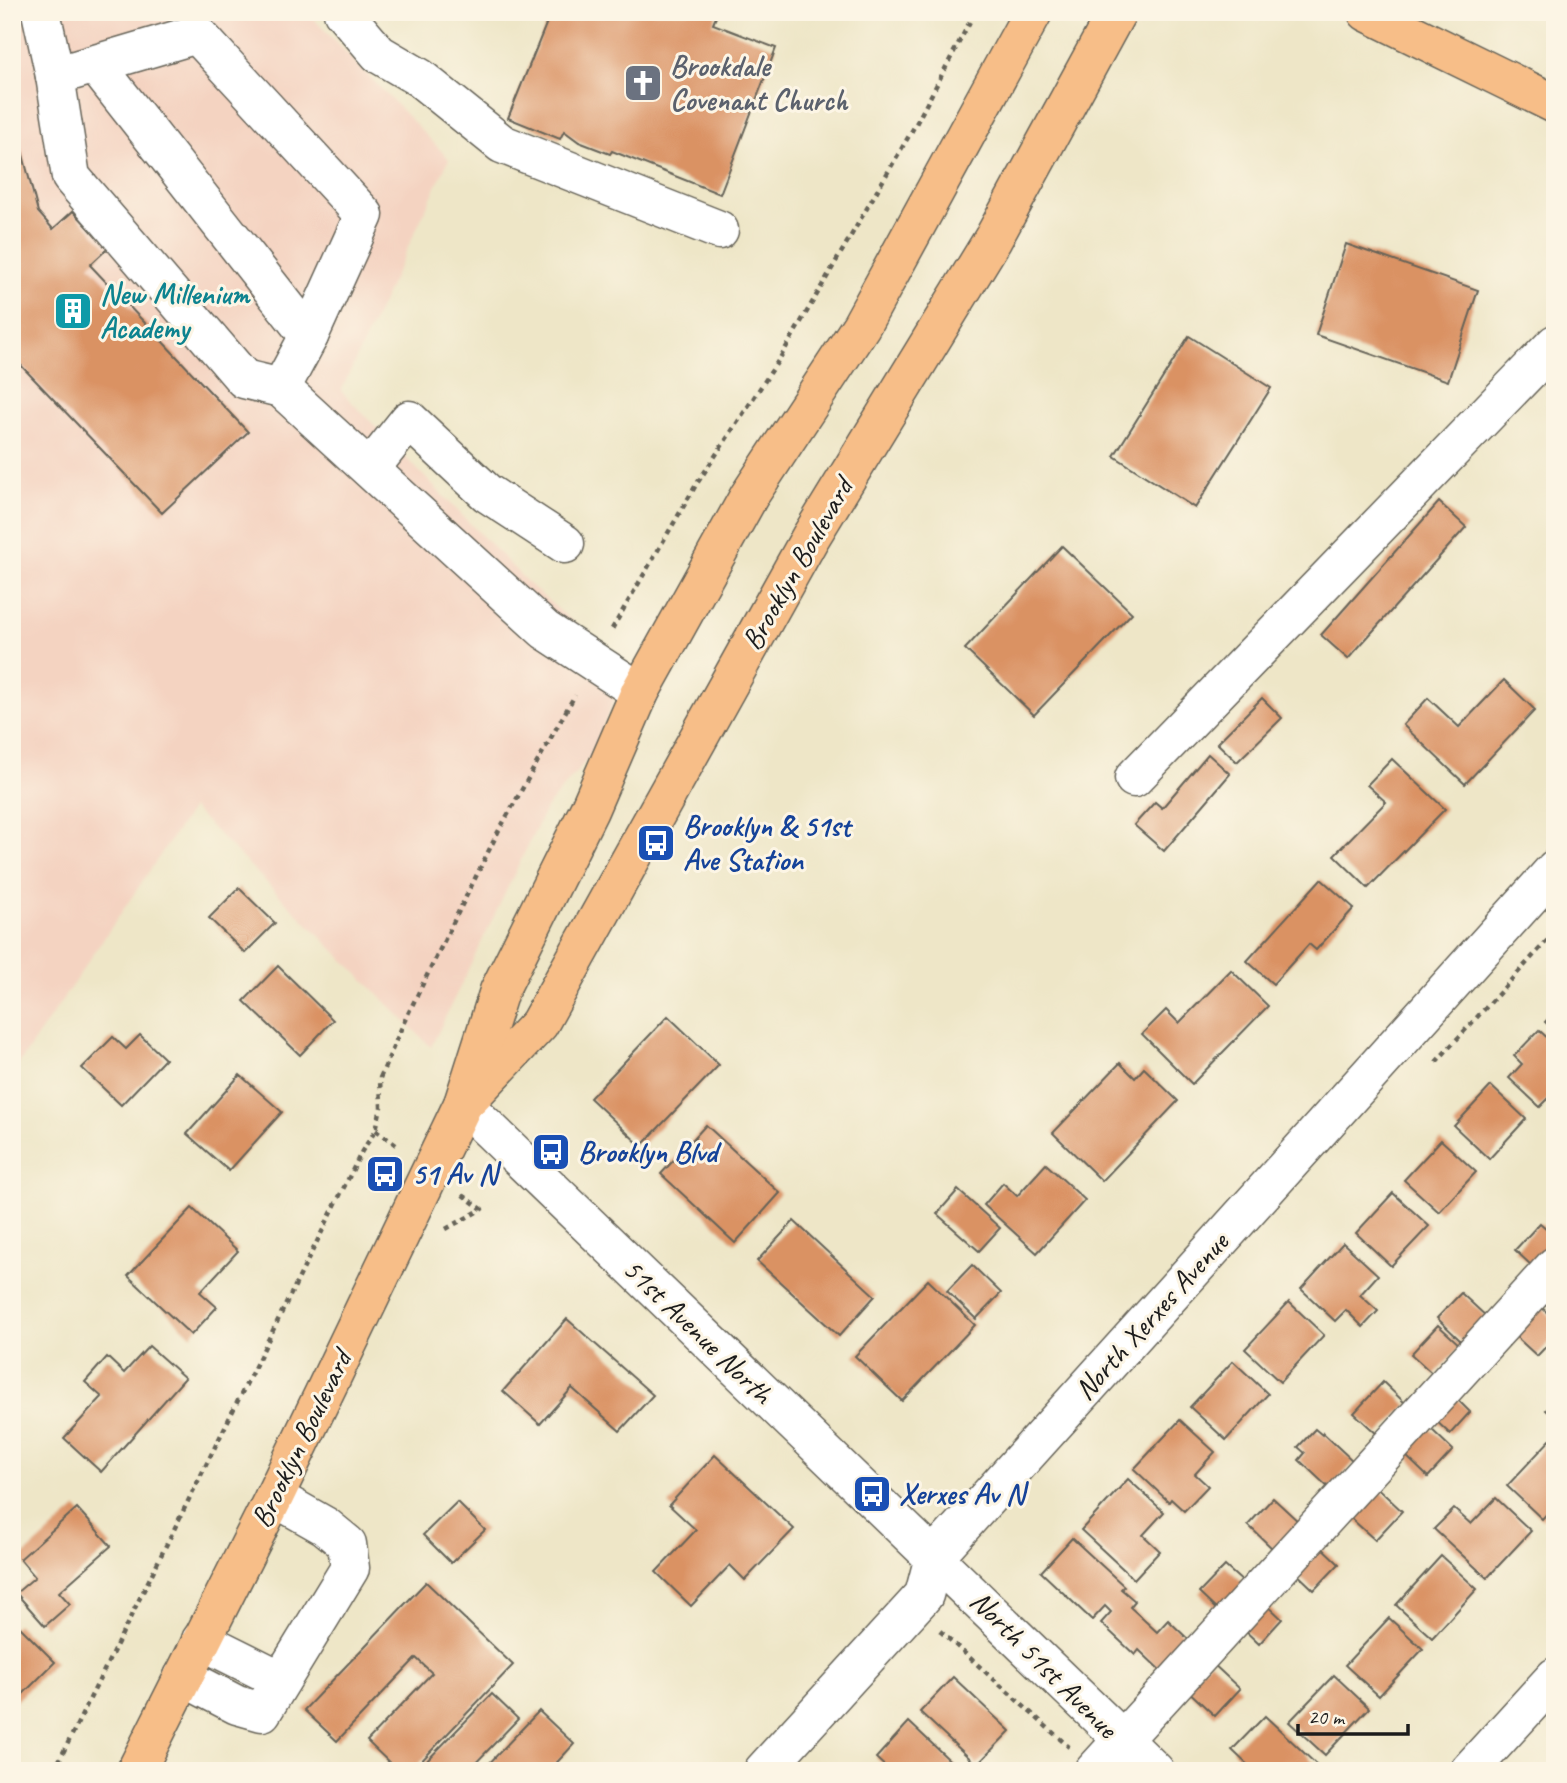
<svg xmlns="http://www.w3.org/2000/svg" width="1567" height="1783" viewBox="0 0 1567 1783" font-family="Caveat,sans-serif">
<style>
.built{fill:#f4d3c1}
.building{fill:#da9263}
.lines{fill:none;stroke-linecap:round;stroke-linejoin:round}
.minor-casing{stroke:#666358;stroke-width:41}
.major-casing{stroke:#666358;stroke-width:41}
.highway-casing{stroke:#666358;stroke-width:41}
.path{stroke:#666358;stroke-width:4.5;stroke-dasharray:5 5;stroke-linecap:butt}
.minor{stroke:#fff;stroke-width:38}
.major{stroke:#f7be88;stroke-width:38}
.highway{stroke:#f7be88;stroke-width:38}
.labels{text-anchor:middle;dominant-baseline:central;stroke-width:6;stroke-linejoin:round;paint-order:stroke}
.worship-label{font-size:30px;font-weight:bold;fill:#5b616d;stroke:#fcf5e5;text-anchor:start}
.culture-label{font-size:30px;font-weight:bold;fill:#0d838f;stroke:#fcf5e5;text-anchor:start}
.street-label{font-size:30px;fill:#1c1c1c;stroke:#fcf5e5}
.transit-label{font-size:30px;font-weight:bold;fill:#164399;stroke:#fcf5e5;text-anchor:start}
</style>
<rect width="100%" height="100%" fill="#fcf5e5"/>
<filter id="ink" filterUnits="userSpaceOnUse"><feTurbulence type="fractalNoise" baseFrequency=".0143" numOctaves="2"/><feDisplacementMap in="SourceGraphic" scale="14" xChannelSelector="R" yChannelSelector="G"/><feConvolveMatrix kernelMatrix="1 2 1 2 8 2 1 2 1" color-interpolation-filters="sRGB"/></filter>
<filter id="wash" filterUnits="userSpaceOnUse"><feTurbulence type="fractalNoise" baseFrequency=".00686" numOctaves="4" result="noise"/><feDisplacementMap in="SourceGraphic" scale="28" xChannelSelector="R" yChannelSelector="G"/><feGaussianBlur stdDeviation="1.57" result="paint"/><feColorMatrix in="noise" values="0 0 0 0 0 0 0 0 0 0 0 0 0 0 0 0 0 1.4 0 .05"/><feComposite in="paint" operator="in"/></filter>
<g filter="url(#wash)">
<rect width="100%" height="100%" fill="#eee6c7"/>
<polygon class="built" points="12,12 307,12 449,159 341,391 529,584 627,669 592,754 546,808 431,1047 192,808 12,1074"/>
<g id="blocks">
<g class="building">
<polygon points="551,12 718,12 713,24 776,48 720,194 612,151 610,154 579,142 564,131 560,139 508,118"/>
<polygon points="12,113 38,212 53,229 73,211 108,248 90,265 248,432 162,513 12,356"/>
<polygon points="1346,244 1478,290 1448,381 1316,335"/>
<polygon points="1189,336 1271,388 1195,508 1114,456"/>
<polygon points="1439,502 1466,527 1348,659 1321,635"/>
<polygon points="1062,546 1132,613 1034,715 965,649"/>
<polygon points="1504,680 1535,710 1465,784 1403,725 1428,698 1459,727"/>
<polygon points="1262,698 1282,718 1237,762 1217,743"/>
<polygon points="1208,754 1230,774 1164,851 1134,825 1155,802 1162,808"/>
<polygon points="1392,759 1445,809 1368,888 1334,855 1386,802 1367,785"/>
<polygon points="1321,879 1354,908 1316,950 1309,944 1273,984 1247,961"/>
<polygon points="239,888 275,923 245,953 209,918"/>
<polygon points="278,966 333,1020 300,1055 244,1001"/>
<polygon points="1231,970 1268,1006 1192,1084 1142,1034 1166,1010 1179,1023"/>
<polygon points="1555,1011 1555,1031 1545,1022"/>
<polygon points="668,1016 719,1065 641,1146 590,1098"/>
<polygon points="1539,1030 1555,1045 1555,1092 1540,1107 1509,1078 1522,1064 1514,1056"/>
<polygon points="140,1035 165,1059 121,1105 82,1068 113,1037 126,1049"/>
<polygon points="1120,1063 1135,1078 1144,1068 1178,1101 1102,1181 1053,1133"/>
<polygon points="240,1075 282,1112 229,1171 187,1134"/>
<polygon points="1491,1086 1526,1119 1489,1159 1454,1126"/>
<polygon points="706,1125 780,1193 735,1243 661,1174"/>
<polygon points="1441,1140 1476,1172 1439,1212 1404,1180"/>
<polygon points="1046,1164 1085,1200 1037,1253 984,1205 1003,1183 1017,1196"/>
<polygon points="958,1190 1000,1228 979,1251 937,1214"/>
<polygon points="1393,1193 1429,1226 1391,1266 1356,1233"/>
<polygon points="192,1208 238,1251 200,1292 217,1307 191,1335 128,1276"/>
<polygon points="794,1221 875,1296 839,1336 757,1261"/>
<polygon points="1540,1223 1555,1236 1555,1242 1532,1266 1515,1250"/>
<polygon points="1343,1243 1378,1275 1360,1295 1378,1311 1363,1327 1346,1310 1335,1321 1301,1289"/>
<polygon points="972,1265 1001,1293 976,1319 947,1291"/>
<polygon points="928,1280 975,1325 902,1401 855,1356"/>
<polygon points="1461,1293 1488,1318 1464,1344 1437,1318"/>
<polygon points="1289,1302 1324,1335 1280,1382 1245,1349"/>
<polygon points="1539,1305 1555,1320 1555,1337 1537,1356 1512,1333"/>
<polygon points="567,1319 653,1395 620,1431 572,1388 540,1424 503,1391"/>
<polygon points="1438,1325 1461,1346 1434,1375 1411,1354"/>
<polygon points="149,1346 185,1378 101,1472 64,1438 102,1397 85,1382 107,1357 124,1373"/>
<polygon points="1233,1361 1268,1394 1226,1440 1190,1407"/>
<polygon points="1383,1382 1407,1405 1378,1435 1354,1413"/>
<polygon points="1453,1395 1470,1412 1450,1434 1432,1417"/>
<polygon points="1555,1401 1555,1418 1546,1410"/>
<polygon points="1180,1420 1215,1452 1195,1474 1208,1486 1184,1511 1171,1499 1169,1502 1134,1469"/>
<polygon points="1428,1426 1453,1450 1428,1477 1403,1453"/>
<polygon points="1315,1429 1322,1435 1323,1433 1354,1462 1330,1489 1299,1460 1305,1453 1298,1447"/>
<polygon points="1551,1439 1555,1442 1555,1505 1542,1519 1507,1486"/>
<polygon points="715,1455 794,1529 745,1580 730,1565 691,1606 656,1572 696,1530 669,1505"/>
<polygon points="1128,1479 1164,1512 1143,1535 1160,1551 1134,1579 1081,1530"/>
<polygon points="1371,1482 1402,1511 1375,1540 1343,1511"/>
<polygon points="1273,1498 1300,1523 1274,1550 1248,1525"/>
<polygon points="1496,1498 1531,1531 1487,1578 1434,1529 1454,1509 1471,1524"/>
<polygon points="457,1502 485,1530 451,1563 423,1535"/>
<polygon points="77,1508 111,1546 59,1592 70,1604 45,1626 16,1593 35,1577 20,1559"/>
<polygon points="1072,1538 1124,1586 1121,1589 1135,1601 1130,1607 1157,1632 1168,1620 1190,1641 1162,1672 1139,1650 1135,1655 1101,1623 1111,1612 1105,1606 1092,1620 1041,1572"/>
<polygon points="1317,1543 1339,1564 1314,1590 1292,1569"/>
<polygon points="1441,1556 1477,1589 1432,1638 1396,1605"/>
<polygon points="1225,1566 1244,1583 1218,1611 1199,1593"/>
<polygon points="426,1582 513,1665 412,1771 398,1771 367,1741 432,1673 416,1658 337,1741 304,1710"/>
<polygon points="1263,1601 1282,1619 1259,1644 1239,1625"/>
<polygon points="1389,1618 1423,1649 1379,1696 1345,1665"/>
<polygon points="17,1624 55,1662 12,1705 12,1629"/>
<polygon points="1210,1661 1240,1689 1215,1716 1184,1687"/>
<polygon points="1334,1675 1369,1708 1325,1755 1289,1722"/>
<polygon points="953,1677 1010,1731 977,1765 920,1712"/>
<polygon points="492,1694 518,1719 468,1771 417,1771"/>
<polygon points="539,1711 574,1744 549,1771 482,1771"/>
<polygon points="1265,1716 1317,1765 1312,1771 1254,1771 1232,1750"/>
<polygon points="909,1722 961,1771 890,1771 876,1758"/>
</g>
</g>
</g>
<g filter="url(#ink)">
<use href="#blocks" fill-opacity="0" stroke="#666358" stroke-width="2"/>
<g class="lines">
<defs>
<g id="minor">
<polyline points="41,12 55,76 197,34 364,215 309,336 95,64"/>
<polyline points="343,12 379,54 420,78 502,144 719,230"/>
<polyline points="55,76 71,177 244,379 281,388"/>
<polyline points="309,336 281,388 545,630 640,692"/>
<polyline points="370,469 409,420 487,493 565,544"/>
<polyline points="1134,778 1555,344"/>
<polyline points="463,1104 1155,1771"/>
<polyline points="201,1640 281,1680"/>
<polyline points="183,1677 237,1705 262,1712 350,1568 347,1544 325,1526 274,1497"/>
<polyline points="763,1771 924,1595 934,1557 1555,869"/>
<polyline points="1094,1771 1555,1266"/>
<polyline points="1469,1771 1555,1677"/>
</g>
<g id="major">
<polyline points="469,1098 539,1024 810,538 993,239 1117,12"/>
<polyline points="136,1771 274,1497 463,1104 499,991 589,810 640,692 749,496 861,326 1033,12"/>
</g>
<polyline id="highway" points="1367,12 1555,104"/>
</defs>
<use href="#minor" class="minor-casing"/>
<use href="#major" class="major-casing"/>
<use href="#highway" class="highway-casing"/>
<g class="path">
<polyline points="612,629 696,485 780,358 917,122 975,12"/>
<polyline points="1436,1062 1555,932"/>
<polyline points="376,1130 400,1148"/>
<polyline points="446,1229 482,1209 460,1193"/>
<polyline points="940,1631 1069,1747"/>
<polyline points="54,1771 362,1151 376,1130 381,1107 380,1078 404,1022 498,832 575,695"/>
</g>
<use href="#minor" class="minor"/>
<use href="#major" class="major"/>
<use href="#highway" class="highway"/>
</g>
</g>
<defs>
<symbol id="church-square" viewBox="-11 -11 22 22"><rect x="-9" y="-9" width="18" height="18" rx="4" fill="#6b7280" stroke="#fcf5e5"/><path d="M-1.2-6h2.4v3.5h3.3v2.4h-3.3V6h-2.4V-.1h-3.3v-2.4h3.3Z" fill="#fff"/></symbol>
<symbol id="building-square" viewBox="-11 -11 22 22"><rect x="-9" y="-9" width="18" height="18" rx="4" fill="#0f9aa8" stroke="#fcf5e5"/><path d="M-4-6H4V6H1V3H-1V6H-4ZM-2.5-4.3h1.7v1.8h-1.7ZM.8-4.3h1.7v1.8H.8ZM-2.5-1h1.7V.8h-1.7ZM.8-1h1.7V.8H.8Z" fill="#fff"/></symbol>
<symbol id="bus-square" viewBox="-11 -11 22 22"><rect x="-9" y="-9" width="18" height="18" rx="4" fill="#1a4fb4" stroke="#fcf5e5"/><path d="M-5-6H5V4H4V6H2V4H-2V6H-4V4H-5ZM-3.5-4V0h7V-4ZM-3.5 1.2v1.5H-2V1.2ZM2 1.2v1.5H3.5V1.2Z" fill="#fff"/></symbol>
</defs>
<g fill-rule="evenodd">
<use href="#church-square" x="621" y="61" width="44" height="44"/>
<use href="#building-square" x="51" y="289" width="44" height="44"/>
<use href="#bus-square" x="634" y="821" width="44" height="44"/>
<use href="#bus-square" x="529" y="1130" width="44" height="44"/>
<use href="#bus-square" x="363" y="1152" width="44" height="44"/>
<use href="#bus-square" x="850" y="1472" width="44" height="44"/>
</g>
<g class="labels">
<g class="worship-label">
<text x="670" y="66">Brookdale<tspan x="670" dy="34">Covenant Church</tspan></text>
</g>
<g class="culture-label">
<text x="100" y="294">New Millenium<tspan x="100" dy="34">Academy</tspan></text>
</g>
<g class="street-label">
<text transform="translate(797 564) rotate(-60)">Brooklyn Boulevard</text>
<text transform="translate(1151 1316) rotate(-48)">North Xerxes Avenue</text>
<text transform="translate(698 1331) rotate(44)">51st Avenue North</text>
<text transform="translate(301 1439) rotate(-64)">Brooklyn Boulevard</text>
<text transform="translate(1044 1664) rotate(45)">North 51st Avenue</text>
</g>
<g class="transit-label">
<text x="683" y="826">Brooklyn &amp; 51st<tspan x="683" dy="34">Ave Station</tspan></text>
<text x="578" y="1152">Brooklyn Blvd</text>
<text x="412" y="1174">51 Av N</text>
<text x="899" y="1494">Xerxes Av N</text>
</g>
</g>
<rect width="1567" height="1783" fill="none" stroke="#fcf5e5" stroke-width="42"/>
<path d="M1298 1724v10h110v-10" fill="none" stroke="#1c1c1c" stroke-width="3.5"/>
<text x="1308" y="1724" font-size="21" fill="#1c1c1c" stroke="#fcf5e5" stroke-width="5" paint-order="stroke">20 m</text>
</svg>
